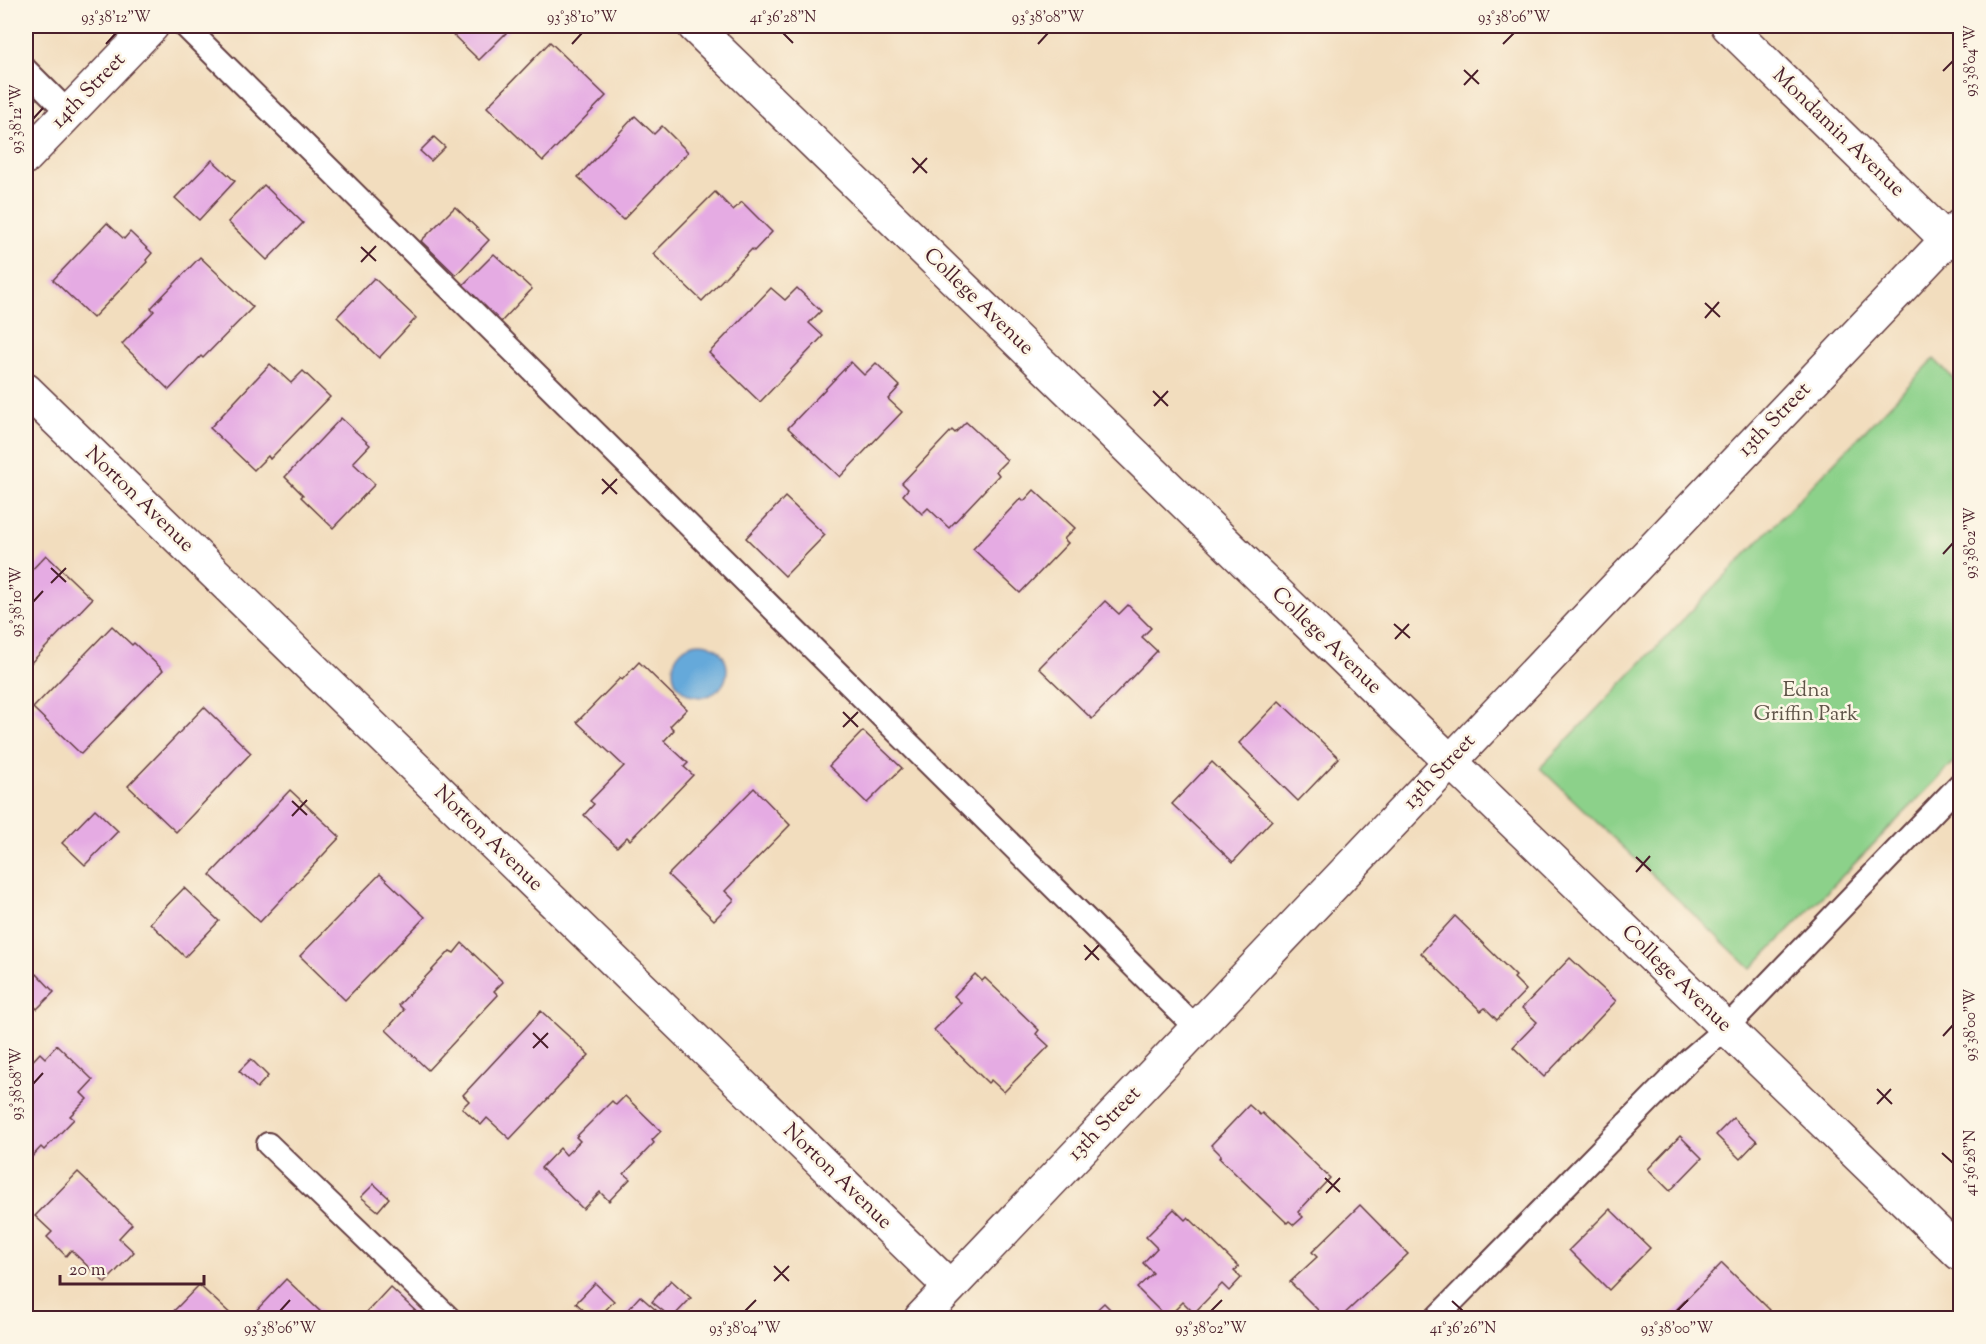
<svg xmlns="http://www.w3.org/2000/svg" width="1986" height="1344" viewBox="0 0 1986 1344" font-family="'Sorts Mill Goudy',serif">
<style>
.green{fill:#8cd18a;stroke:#6b785a;stroke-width:1.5}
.water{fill:#65a9da;stroke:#586482;stroke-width:1.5}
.building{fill:#e5abe3}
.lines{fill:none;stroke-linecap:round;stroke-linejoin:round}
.lane-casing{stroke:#633c41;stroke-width:26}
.street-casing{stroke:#633c41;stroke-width:36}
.lane{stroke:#fff;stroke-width:22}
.street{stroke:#fff;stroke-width:33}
.ticks{fill:none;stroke:#4a1f2b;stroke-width:2}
.labels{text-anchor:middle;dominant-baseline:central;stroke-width:5;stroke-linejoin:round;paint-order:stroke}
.street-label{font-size:21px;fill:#4a1f2b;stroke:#fcf5e5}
.park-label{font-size:21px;fill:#5e5448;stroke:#fcf5e5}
.neatline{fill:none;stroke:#4a1f2b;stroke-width:2}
.ticks-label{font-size:15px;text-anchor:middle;fill:#4a1f2b}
</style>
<rect width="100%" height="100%" fill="#fcf5e5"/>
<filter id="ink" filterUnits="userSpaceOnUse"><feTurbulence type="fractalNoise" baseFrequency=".0167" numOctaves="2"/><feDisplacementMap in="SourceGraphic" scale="12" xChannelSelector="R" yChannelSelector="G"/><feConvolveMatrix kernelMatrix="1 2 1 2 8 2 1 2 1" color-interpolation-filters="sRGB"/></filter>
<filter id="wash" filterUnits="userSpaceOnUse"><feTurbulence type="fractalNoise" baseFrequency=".008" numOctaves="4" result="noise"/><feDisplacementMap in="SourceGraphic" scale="24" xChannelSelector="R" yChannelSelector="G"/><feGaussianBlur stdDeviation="1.35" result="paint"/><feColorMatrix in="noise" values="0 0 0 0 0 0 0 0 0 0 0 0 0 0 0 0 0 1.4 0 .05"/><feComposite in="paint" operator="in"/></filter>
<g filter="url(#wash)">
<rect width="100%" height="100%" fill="#f2ddbe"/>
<polygon class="green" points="1934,359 1960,385 1960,756 1751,969 1540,768"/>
<circle class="water" cx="700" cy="670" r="27"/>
<g id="blocks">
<g class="building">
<polygon points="444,26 513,26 479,60"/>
<polygon points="550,42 606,96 543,161 487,107"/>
<polygon points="635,116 654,134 662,126 688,152 623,220 578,177"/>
<polygon points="434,137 445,147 431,161 420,151"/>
<polygon points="212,160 235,181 199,220 175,198"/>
<polygon points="264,185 303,223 267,260 228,222"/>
<polygon points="715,192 733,210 742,202 772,232 754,251 752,249 702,301 653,254"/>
<polygon points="455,207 489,240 456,275 421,241"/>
<polygon points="107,223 124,239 130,232 152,253 146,260 147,262 93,318 53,280"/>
<polygon points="494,254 532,289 501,322 463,285"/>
<polygon points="200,257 253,307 203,358 201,356 169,390 122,344 154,311 151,308"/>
<polygon points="374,278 416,318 379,358 337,317"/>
<polygon points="771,288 785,300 797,288 821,311 809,323 823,336 760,402 709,353"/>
<polygon points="851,362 864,375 876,363 900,386 888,399 902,412 840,477 788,428"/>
<polygon points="270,364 291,383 303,371 330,397 270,459 268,456 254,470 210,428"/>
<polygon points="341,418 370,445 353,463 375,484 333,528 301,497 303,495 285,477"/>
<polygon points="966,422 1007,460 996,471 999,475 949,528 928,508 922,514 903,495 908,489 902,483 952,430 955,433"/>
<polygon points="1034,490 1075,528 1064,539 1068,543 1020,593 973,549 1021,498 1024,501"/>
<polygon points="785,497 825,535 785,576 746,538"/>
<polygon points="46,555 92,599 26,668 26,576"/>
<polygon points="1105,601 1119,614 1128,605 1151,628 1142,637 1157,651 1092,719 1039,668"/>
<polygon points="112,626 132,645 134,643 163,670 81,754 33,708"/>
<polygon points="639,662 687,709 670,726 674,730 664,741 688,763 684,767 693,775 630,840 627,837 617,847 584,815 594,804 590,801 624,766 577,722 620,678 622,680"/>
<polygon points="1279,701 1339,758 1298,801 1239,743"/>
<polygon points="204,707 251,753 176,832 128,786"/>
<polygon points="863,731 902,768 867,803 829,766"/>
<polygon points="1212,762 1272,820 1233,862 1172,804"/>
<polygon points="754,788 790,825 725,891 734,900 714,920 668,875"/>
<polygon points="290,790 340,837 260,922 210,875"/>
<polygon points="95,809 118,831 85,865 62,843"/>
<polygon points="380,874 425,917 345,1000 300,956"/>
<polygon points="184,888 219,921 185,957 150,923"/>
<polygon points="1455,916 1516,976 1514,978 1526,990 1497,1020 1485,1008 1481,1011 1421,953"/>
<polygon points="462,943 503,982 494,991 498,995 428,1070 386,1030 404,1010 399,1005 450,951 454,953"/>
<polygon points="1570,958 1616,1001 1544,1077 1513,1047 1537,1022 1522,1008"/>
<polygon points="37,974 54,992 37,1009 26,998 26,985"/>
<polygon points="975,974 982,981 985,978 1039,1030 1036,1034 1049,1046 1004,1092 991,1080 988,1083 934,1030 961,1003 954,996"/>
<polygon points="541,1011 589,1055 510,1139 487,1118 481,1125 462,1108 469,1101 463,1095"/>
<polygon points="57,1045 93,1080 81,1093 87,1099 70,1116 74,1119 44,1150 41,1147 26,1163 26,1068 40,1053 45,1058"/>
<polygon points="251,1059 268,1076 257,1088 239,1071"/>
<polygon points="625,1096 661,1131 652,1140 654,1143 624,1174 630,1179 609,1201 600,1192 583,1209 541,1168 560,1148 566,1155 580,1141 576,1137 612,1101 616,1105"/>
<polygon points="1249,1105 1260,1115 1262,1113 1330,1178 1298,1212 1303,1217 1294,1225 1289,1221 1287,1223 1219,1158 1221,1155 1211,1145"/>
<polygon points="1733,1118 1757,1141 1740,1159 1716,1135"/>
<polygon points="1680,1136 1702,1158 1670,1191 1648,1169"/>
<polygon points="78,1172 132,1224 119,1238 134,1252 105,1283 71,1250 66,1256 47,1237 52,1232 35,1216"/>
<polygon points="374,1184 389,1198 378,1211 361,1197"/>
<polygon points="1360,1205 1408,1254 1340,1318 1326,1318 1290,1282 1317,1257 1312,1252"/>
<polygon points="1174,1209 1185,1220 1188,1217 1239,1267 1234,1271 1241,1278 1229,1291 1222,1284 1194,1313 1183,1302 1167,1318 1137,1288 1153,1273 1143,1263 1157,1248 1146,1237"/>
<polygon points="1610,1209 1650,1248 1609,1290 1569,1250"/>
<polygon points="1722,1263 1770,1310 1762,1318 1671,1318 1669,1317"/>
<polygon points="286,1279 324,1315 320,1318 251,1318 250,1317"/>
<polygon points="671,1280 691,1298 672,1318 652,1302"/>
<polygon points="595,1283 614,1301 598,1318 592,1318 576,1303"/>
<polygon points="199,1285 235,1318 167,1318"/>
<polygon points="390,1287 423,1318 374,1318 367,1312"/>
<polygon points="640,1296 665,1318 620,1318"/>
<polygon points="1104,1303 1119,1318 1088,1318"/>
</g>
</g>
</g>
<g filter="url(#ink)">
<use href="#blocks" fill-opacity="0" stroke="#633c41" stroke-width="1.5"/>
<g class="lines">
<defs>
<g id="lane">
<polyline points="185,26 1196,1028"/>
<polyline points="26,70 68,112"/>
<polyline points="268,1144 449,1318"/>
<polyline points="1436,1318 1690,1059 1726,1028 1960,784"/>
</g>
<g id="street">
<polyline points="694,26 1421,733 1960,1254"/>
<polyline points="1728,26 1947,240"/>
<polyline points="26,157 152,26"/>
<polyline points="26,390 950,1287"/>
<polyline points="921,1318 1960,226"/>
</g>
</defs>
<use href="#lane" class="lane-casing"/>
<use href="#street" class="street-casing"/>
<use href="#lane" class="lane"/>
<use href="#street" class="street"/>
</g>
</g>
<path class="ticks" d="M783 33 793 43M106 44 116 33M572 44 582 33M1038 44 1048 33M1503 44 1514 33M1464 70 1479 84M1943 71 1953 61M1464 85 1478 70M33 119 43 108M912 158 927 173M913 173 927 158M361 247 376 261M361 262 376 246M1705 303 1720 317M1705 318 1719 302M1153 391 1168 406M1154 406 1168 391M602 479 617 494M602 494 617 479M1943 554 1953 543M51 568 66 582M51 583 66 568M33 602 43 591M1394 624 1410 638M1395 639 1409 624M843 712 858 727M843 727 858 712M292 801 307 815M292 816 307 800M1636 857 1651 871M1636 872 1650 856M1084 945 1099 960M1085 960 1099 945M533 1033 548 1048M1943 1036 1953 1025M533 1048 548 1033M33 1084 43 1073M1877 1089 1892 1104M1877 1104 1891 1089M1942 1153 1953 1163M1325 1178 1340 1192M1326 1193 1340 1178M774 1266 789 1281M774 1281 789 1266M1452 1301 1463 1311M280 1311 290 1300M745 1311 756 1300M1211 1311 1222 1300M1677 1311 1688 1300"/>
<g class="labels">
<g class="street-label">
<text transform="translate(89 91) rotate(-46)">14th Street</text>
<text transform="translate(1838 133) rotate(44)">Mondamin Avenue</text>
<text transform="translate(978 302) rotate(44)">College Avenue</text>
<text transform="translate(1775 420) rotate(-46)">13th Street</text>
<text transform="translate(139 500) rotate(44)">Norton Avenue</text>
<text transform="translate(1326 641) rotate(44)">College Avenue</text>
<text transform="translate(1440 772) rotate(-47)">13th Street</text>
<text transform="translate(488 839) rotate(44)">Norton Avenue</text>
<text transform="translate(1676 979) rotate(44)">College Avenue</text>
<text transform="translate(1105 1124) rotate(-46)">13th Street</text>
<text transform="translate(837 1177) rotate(44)">Norton Avenue</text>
</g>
<g class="park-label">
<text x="1806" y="691">Edna<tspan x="1806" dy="24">Griffin Park</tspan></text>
</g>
</g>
<rect width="1986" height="1344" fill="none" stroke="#fcf5e5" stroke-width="66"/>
<path d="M60 1275v9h144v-9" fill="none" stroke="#4a1f2b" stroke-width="3"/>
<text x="69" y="1275" font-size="18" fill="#4a1f2b" stroke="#fcf5e5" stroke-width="4.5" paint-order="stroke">20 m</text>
<rect x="33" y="33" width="1920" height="1278" class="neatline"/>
<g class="ticks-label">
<text x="116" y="22">93°38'12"W</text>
<text x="582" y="22">93°38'10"W</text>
<text x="783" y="22">41°36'28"N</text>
<text x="1048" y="22">93°38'08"W</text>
<text x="1514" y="22">93°38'06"W</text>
<text transform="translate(1970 61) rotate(-90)" y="5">93°38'04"W</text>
<text transform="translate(16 119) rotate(-90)" y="5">93°38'12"W</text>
<text transform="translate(1970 543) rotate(-90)" y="5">93°38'02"W</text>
<text transform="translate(16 602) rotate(-90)" y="5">93°38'10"W</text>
<text transform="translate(1970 1025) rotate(-90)" y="5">93°38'00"W</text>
<text transform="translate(16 1084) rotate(-90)" y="5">93°38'08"W</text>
<text transform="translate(1970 1163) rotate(-90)" y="5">41°36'28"N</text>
<text x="280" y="1333">93°38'06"W</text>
<text x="745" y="1333">93°38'04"W</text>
<text x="1211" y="1333">93°38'02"W</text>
<text x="1463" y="1333">41°36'26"N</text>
<text x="1677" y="1333">93°38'00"W</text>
</g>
</svg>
